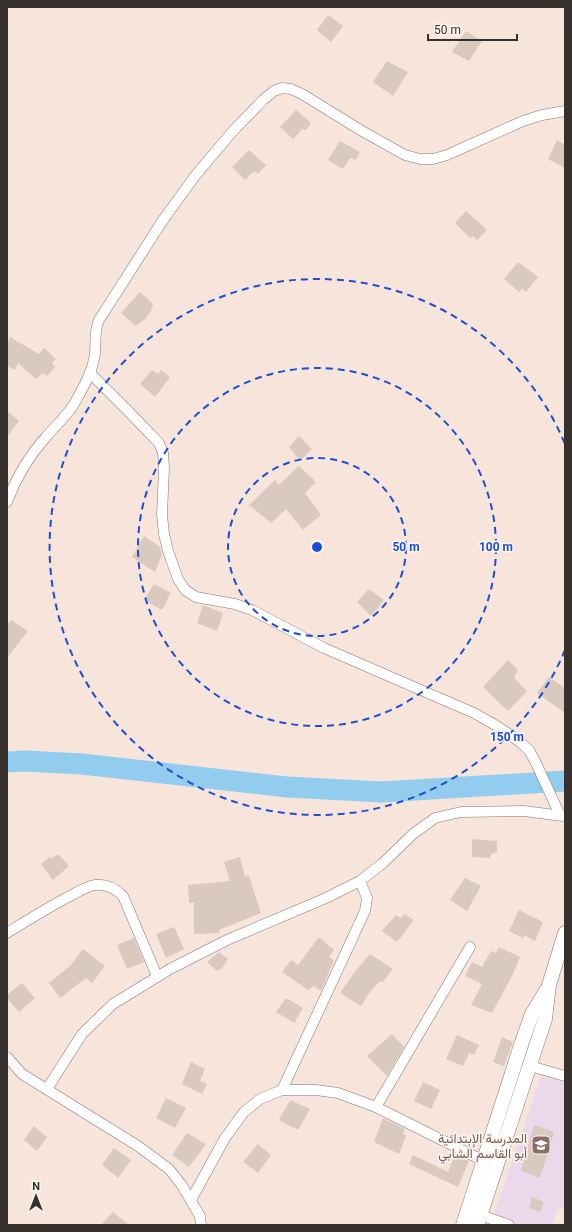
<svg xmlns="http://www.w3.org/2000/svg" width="572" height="1232" viewBox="0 0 572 1232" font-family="Roboto,Vazirmatn,sans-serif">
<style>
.education{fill:#ead9ea}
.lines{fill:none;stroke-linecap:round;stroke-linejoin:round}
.river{stroke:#92cdf0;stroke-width:21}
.building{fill:#dac9bf}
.minor-casing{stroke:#87776e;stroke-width:11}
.secondary-casing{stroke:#87776e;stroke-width:15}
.minor{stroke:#fff;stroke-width:10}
.secondary{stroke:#fff;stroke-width:14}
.ring{fill:none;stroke:#1d4ed8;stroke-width:2;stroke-dasharray:7 5}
.labels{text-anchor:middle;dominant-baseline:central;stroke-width:3;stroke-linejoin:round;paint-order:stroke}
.education-label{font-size:13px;fill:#785e54;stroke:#fcf5f1;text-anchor:end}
.centre{fill:#1d4ed8;stroke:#fcf5f1;stroke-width:2}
.ring-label{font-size:12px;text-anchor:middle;font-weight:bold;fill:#1d4ed8;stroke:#fcf5f1;stroke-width:3;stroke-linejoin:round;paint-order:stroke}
</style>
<rect width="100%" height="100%" fill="#f7e5db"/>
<polygon class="education" points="541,1076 565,1082 565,1210 558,1208 552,1225 519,1225 493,1217"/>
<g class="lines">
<polyline class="river" points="7,762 25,761 82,764 287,787 382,792 565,781"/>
</g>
<g class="building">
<polygon points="328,15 343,26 331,42 317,30"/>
<polygon points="466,31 482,41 469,61 452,52"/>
<polygon points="387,61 408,72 393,96 373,82"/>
<polygon points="296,110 311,123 306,130 302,129 293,139 280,127"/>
<polygon points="557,140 565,145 565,168 548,159"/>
<polygon points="340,141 360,152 356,160 350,158 343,169 328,160"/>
<polygon points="249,150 266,165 258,174 254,171 245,180 232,167"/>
<polygon points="466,211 487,230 477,240 473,236 470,238 455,223"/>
<polygon points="518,262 538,277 526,292 522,289 519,292 504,279"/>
<polygon points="140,292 153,304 151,311 145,319 136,326 121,313"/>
<polygon points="10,337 39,354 44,348 56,359 52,363 55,367 47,376 43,373 36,379 18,363 15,370 7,366 7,344"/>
<polygon points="152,370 158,374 161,370 170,377 155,397 140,384"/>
<polygon points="7,411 19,421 7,437"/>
<polygon points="299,436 312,449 300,461 289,447"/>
<polygon points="299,466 316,482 305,493 321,515 303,530 286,509 271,523 249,505 275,480 279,485"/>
<polygon points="144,536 160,547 162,555 155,572 132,557"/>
<polygon points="154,584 171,593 162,610 144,600"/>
<polygon points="369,589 384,600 371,616 357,602"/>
<polygon points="203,605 223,613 217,631 197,623"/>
<polygon points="11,620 28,631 7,658 7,626"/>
<polygon points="508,660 518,670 514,678 527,691 508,711 483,687"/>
<polygon points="549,677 565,688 565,713 537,693"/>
<polygon points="472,839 497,841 497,852 491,854 490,858 472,857"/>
<polygon points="58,854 69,866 53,880 41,864 50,857 52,858"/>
<polygon points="240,857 245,877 249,876 261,913 219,930 219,933 194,934 194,903 189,903 188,885 230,881 224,862"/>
<polygon points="465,878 481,886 467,911 450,900"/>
<polygon points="519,910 543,922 535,941 524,935 523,938 509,931"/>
<polygon points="404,914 414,920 397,942 382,931 396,915 401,918"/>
<polygon points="174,927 184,949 166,958 156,934"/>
<polygon points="319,937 334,950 329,957 334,960 321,991 314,986 308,990 282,972 291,960 298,965"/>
<polygon points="134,938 144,962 127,969 117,945"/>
<polygon points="499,947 520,957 513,974 492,1013 471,1005 482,984 465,976 472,962 482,967 491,951 496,953"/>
<polygon points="83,949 105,966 92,983 86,978 60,998 49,983 70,966"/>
<polygon points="219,952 228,959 222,968 217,971 207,962"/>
<polygon points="370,954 393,969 383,982 379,982 370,992 361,1006 340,993 354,973"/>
<polygon points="22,983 35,998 19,1012 7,998 7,995"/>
<polygon points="286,998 303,1008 294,1023 276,1012"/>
<polygon points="392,1034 404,1047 387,1076 367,1056"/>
<polygon points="457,1035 479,1045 474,1055 469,1053 463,1066 446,1059"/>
<polygon points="502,1037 513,1042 504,1066 493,1062"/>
<polygon points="191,1062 205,1069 200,1081 207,1084 202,1094 182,1084"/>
<polygon points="423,1082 440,1090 431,1109 414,1101"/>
<polygon points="166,1098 186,1108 175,1128 156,1118"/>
<polygon points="290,1100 310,1109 298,1130 279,1120"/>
<polygon points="383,1118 405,1129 403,1133 406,1136 399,1154 374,1142"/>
<polygon points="534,1125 554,1132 540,1178 521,1171"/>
<polygon points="34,1126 47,1137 37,1151 24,1140"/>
<polygon points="187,1133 206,1144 189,1167 172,1155"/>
<polygon points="258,1144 271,1155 258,1173 243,1162"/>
<polygon points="114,1148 131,1160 118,1178 102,1165"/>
<polygon points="455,1154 469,1161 458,1187 409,1164 413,1155 448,1172"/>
<polygon points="532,1197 544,1202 540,1212 529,1208"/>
<polygon points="113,1212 129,1225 101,1225"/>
</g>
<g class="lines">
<defs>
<g id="minor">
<polyline points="90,373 131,414 159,443 163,453 164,468 162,515 164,534 168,551 178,579 185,590 196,597 235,604 252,610 324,648 474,713 497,726 520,742 529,750 535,761 560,815"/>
<path d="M7 502C16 478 29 456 46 437 55 426 67 416 74 404 83 388 93 371 95 353 96 341 94 331 99 320L163 220 195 176 232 132 263 100 274 91 282 88 291 89 302 94 362 131 396 150 405 155 420 159H433L447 155 523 121 542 115 565 111"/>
<path d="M7 933C28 920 50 906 72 895 79 891 87 886 95 885 106 884 115 888 123 896L157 976"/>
<polyline points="7,1057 22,1074 138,1146 169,1169 181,1184 200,1216 201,1225"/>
<polyline points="530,1066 565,1076"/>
<polyline points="47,1089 82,1034 113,1004 170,969 227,940 326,898 360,881 383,863 413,834 435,818 461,812 524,811 563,816"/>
<polyline points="282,1090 365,911 367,898 360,881"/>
<polyline points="376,1107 470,947"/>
<polyline points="191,1200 225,1138 244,1112 260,1099 282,1090 316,1090 338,1093 376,1107 484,1161"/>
<polyline points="480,1215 509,1225"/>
</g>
<g id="secondary">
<polyline points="463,1225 522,1042 532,1014 546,991"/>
<polyline points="477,1225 545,1019 549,985 565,933"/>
</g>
</defs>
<use href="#minor" class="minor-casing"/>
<use href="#secondary" class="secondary-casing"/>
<use href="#minor" class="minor"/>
<use href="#secondary" class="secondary"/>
</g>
<g class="ring">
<circle cx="317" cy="547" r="89"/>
<circle cx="317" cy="547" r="179"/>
<path d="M565 650A268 268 0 1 1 565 444"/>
</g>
<defs>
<symbol id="school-square" viewBox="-11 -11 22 22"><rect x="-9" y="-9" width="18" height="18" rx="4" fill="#8d6e63" stroke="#fcf5f1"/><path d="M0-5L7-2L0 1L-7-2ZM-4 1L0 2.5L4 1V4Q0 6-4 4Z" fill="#fff"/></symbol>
</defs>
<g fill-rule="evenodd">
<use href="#school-square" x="530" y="1134" width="22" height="22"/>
</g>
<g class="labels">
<g class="education-label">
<text x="527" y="1138">المدرسة الإبتدائية<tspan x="527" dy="15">أبو القاسم الشابي</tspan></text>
</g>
</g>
<circle cx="317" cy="547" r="6" class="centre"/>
<g class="ring-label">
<text x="406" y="551">50 m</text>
<text x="496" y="551">100 m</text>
<text x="507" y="741">150 m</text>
</g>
<rect width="572" height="1232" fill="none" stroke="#37312d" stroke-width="16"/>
<g transform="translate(36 1196)" stroke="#fcf5f1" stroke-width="3" paint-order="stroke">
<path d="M0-3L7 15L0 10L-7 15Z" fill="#37312d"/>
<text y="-6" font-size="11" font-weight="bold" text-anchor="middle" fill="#37312d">N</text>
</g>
<path d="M428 34v6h89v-6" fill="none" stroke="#37312d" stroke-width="2"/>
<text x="434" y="34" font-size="12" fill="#37312d" stroke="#fcf5f1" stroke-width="3" paint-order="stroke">50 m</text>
</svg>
